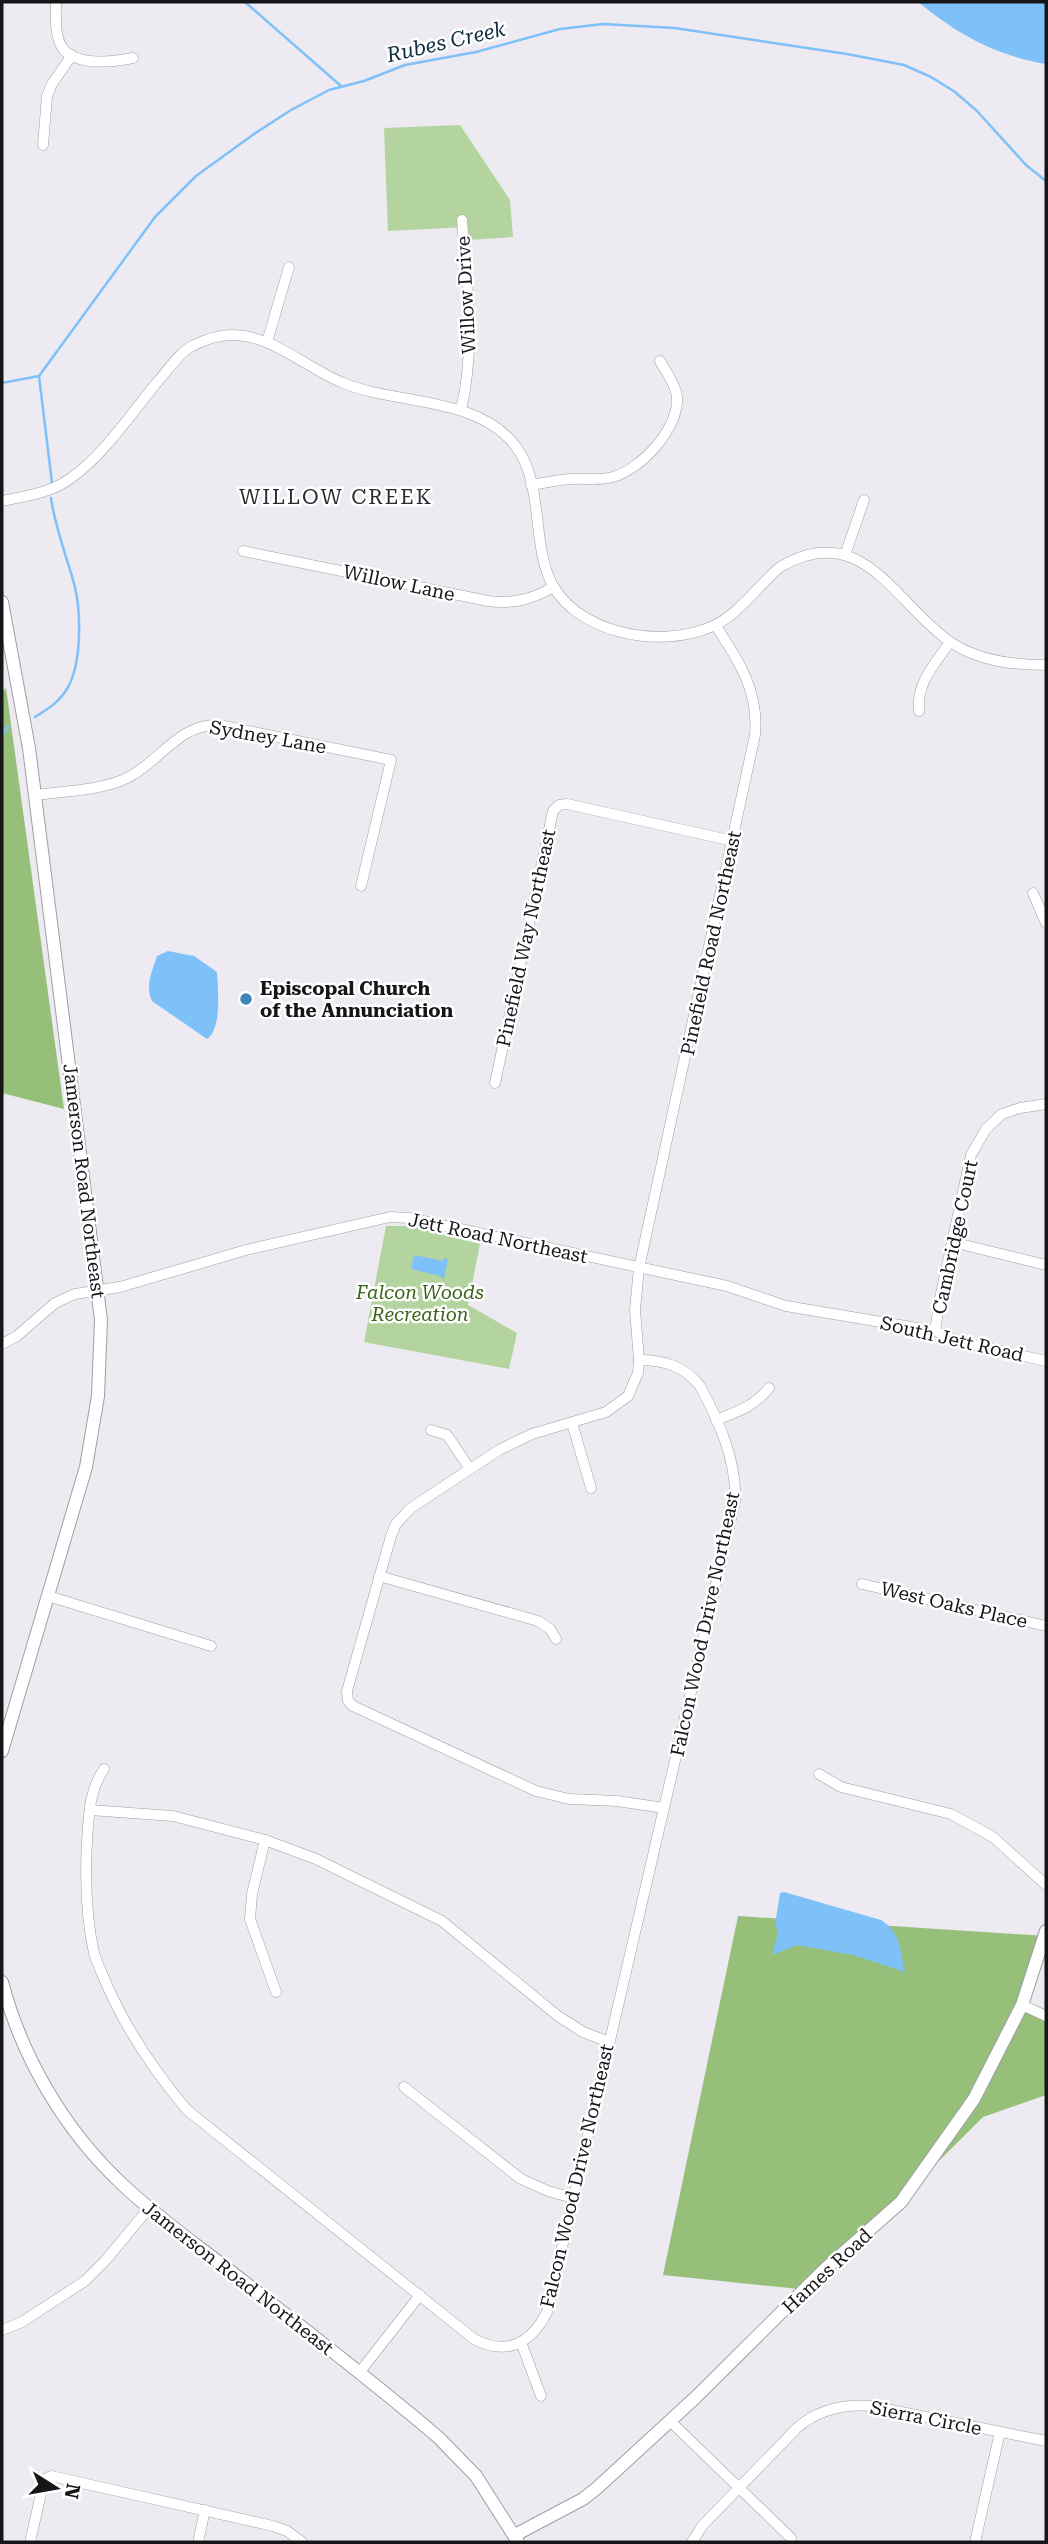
<svg xmlns="http://www.w3.org/2000/svg" width="1048" height="2544" viewBox="0 0 1048 2544" font-family="'Roboto Serif',serif">
<style>
.green{fill:#b3d49e}
.forest{fill:#96c07a}
.water{fill:#7ec1f9}
.lines{fill:none;stroke-linecap:round;stroke-linejoin:round}
.stream{stroke:#7ec1f9;stroke-width:2.5}
.minor-casing{stroke:#a09ea5;stroke-width:11}
.tertiary-casing{stroke:#a09ea5;stroke-width:14}
.minor{stroke:#fff;stroke-width:10}
.tertiary{stroke:#fff;stroke-width:12}
.poi-dot{fill:#3b85b9;stroke:#fff;stroke-width:2.5}
.labels{text-anchor:middle;dominant-baseline:central;stroke-width:5;stroke-linejoin:round;paint-order:stroke}
.street-label{font-size:19px;fill:#161518;stroke:#fff}
.poi-label{font-size:19px;font-weight:bold;fill:#161518;stroke:#fff;text-anchor:start}
.park-label{font-size:19px;font-style:italic;fill:#3c621a;stroke:#fff}
.water-label{font-size:21px;font-style:italic;fill:#0f2c42;stroke:#fff}
.neighbourhood-label{font-size:21px;letter-spacing:2px;fill:#2d2b31;stroke:#fff}
</style>
<rect width="100%" height="100%" fill="#edeaf2"/>
<g class="green">
<polygon points="460,125 510,200 513,237 469,240 467,227 388,231 384,128"/>
<polygon points="386,1226 414,1226 480,1244 468,1305 517,1333 509,1369 364,1342"/>
</g>
<g class="forest">
<polygon points="6,688 64,1109 2,1093 2,692"/>
<polygon points="738,1916 1046,1936 1024,2007 1046,2016 1046,2095 983,2117 809,2290 663,2275"/>
</g>
<g class="water">
<path d="M918 2H1046V64C996 56 957 34 918 2Z"/>
<path d="M168 951 194 956 217 972C218 990 222 1029 207 1039L152 1001C145 985 152 972 157 956Z"/>
<polygon points="414,1255 443,1261 444,1258 448,1259 444,1279 440,1276 411,1269"/>
<path d="M784 1892 881 1920C901 1933 900 1950 905 1972L853 1955 797 1945 772 1955 778 1933 775 1925 780 1893Z"/>
</g>
<g class="lines">
<g class="stream">
<polyline points="245,2 341,86"/>
<polyline points="2,383 39,376"/>
<polyline points="52,483 39,376 155,217 196,176 254,134 291,110 329,90 364,81 405,65 476,52 560,29 603,24 675,28 847,54 904,65 931,77 955,92 977,111 1026,165 1046,181"/>
<path d="M35 717C48 709 59 702 67 689 82 664 81 614 75 587 67 557 55 528 51 498"/>
<polyline points="2,736 8,726"/>
</g>
<defs>
<g id="minor">
<path d="M56 2C56 16 54 38 64 50 79 66 114 62 133 58"/>
<polyline points="43,145 47,96 52,84 72,55"/>
<polyline points="267,342 289,267"/>
<path d="M461 410C476 347 467 284 462 220"/>
<path d="M531 485C544 483 557 480 570 479 584 478 599 481 613 477 642 469 680 427 677 396 675 383 666 372 660 361"/>
<path d="M2 501C26 496 51 493 71 478 104 455 133 411 159 380 169 369 179 353 192 346 204 340 219 335 232 335 273 335 306 368 343 383 397 405 480 396 517 448 542 484 533 535 548 575 570 634 661 650 713 626 737 616 760 584 780 567 862 519 894 602 949 641 977 661 1013 665 1046 665"/>
<path d="M243 551 488 601C513 604 531 600 553 587"/>
<polyline points="845,555 864,500"/>
<path d="M919 711C916 683 935 664 950 642"/>
<path d="M35 795C64 791 100 791 127 778 160 762 179 723 219 725L391 760 361 886"/>
<polyline points="1033,893 1046,923"/>
<polyline points="495,1083 553,811 559,805 567,804 733,841"/>
<polyline points="952,1242 1046,1265"/>
<polyline points="935,1331 940,1298 971,1155 986,1129 1002,1114 1020,1108 1046,1104"/>
<polyline points="2,1344 17,1336 55,1303 75,1294 120,1287 246,1250 390,1217 409,1218 727,1286 786,1306 935,1331 961,1342 1046,1361"/>
<path d="M716 1420C739 1411 753 1407 769 1388"/>
<polyline points="572,1423 591,1488"/>
<polyline points="431,1430 447,1435 470,1469"/>
<polyline points="379,1576 538,1621 550,1629 556,1639"/>
<polyline points="862,1584 1046,1626"/>
<polyline points="48,1596 211,1646"/>
<path d="M104 1769C89 1791 89 1814 87 1841 85 1878 86 1917 94 1953 97 1963 102 1973 106 1983 126 2029 155 2072 187 2110L474 2339C506 2356 531 2344 547 2312L735 1502C737 1461 719 1421 700 1386 684 1366 664 1360 639 1360"/>
<polyline points="819,1774 841,1787 951,1814 993,1837 1046,1885"/>
<path d="M664 1808 617 1801 569 1799 536 1791 353 1706 348 1701 347 1691 391 1536 396 1524 411 1508 499 1450 532 1434 606 1412 628 1396 638 1373 639 1360 635 1310 639 1268 755 735C759 691 739 661 716 626"/>
<polyline points="90,1810 173,1816 265,1840 316,1859 442,1921 558,2016 583,2032 609,2042"/>
<polyline points="265,1840 252,1894 250,1919 276,1992"/>
<polyline points="1022,2005 1046,2016"/>
<polyline points="404,2087 521,2179 548,2191 573,2198"/>
<polyline points="2,2330 22,2322 85,2281 105,2261 149,2208"/>
<polyline points="521,2342 541,2396"/>
<polyline points="359,2373 420,2295"/>
<polyline points="670,2421 791,2538"/>
<polyline points="30,2542 43,2485 45,2479 51,2476 273,2526 287,2531 302,2542"/>
<polyline points="198,2542 205,2510"/>
<path d="M692 2542 702 2526 797 2428C819 2409 844 2404 871 2406L1046 2441"/>
<polyline points="975,2542 1000,2432"/>
</g>
<g id="tertiary">
<polyline points="2,602 29,748 101,1320 98,1396 86,1467 2,1751"/>
<path d="M2 1982C22 2058 65 2131 123 2185 160 2220 203 2249 243 2281 309 2333 376 2384 439 2438L476 2476 518 2542"/>
<polyline points="515,2535 583,2499 597,2488 696,2397 825,2269 901,2202 974,2099 1022,2005 1046,1931"/>
</g>
</defs>
<use href="#minor" class="minor-casing"/>
<use href="#tertiary" class="tertiary-casing"/>
<use href="#minor" class="minor"/>
<use href="#tertiary" class="tertiary"/>
</g>
<circle class="poi-dot" cx="246" cy="999" r="7"/>
<g class="labels">
<g class="street-label">
<text transform="translate(466 295) rotate(-93)">Willow Drive</text>
<text transform="translate(399 583) rotate(12)">Willow Lane</text>
<text transform="translate(268 737) rotate(10)">Sydney Lane</text>
<text transform="translate(526 938) rotate(-78)">Pinefield Way Northeast</text>
<text transform="translate(711 943) rotate(-78)">Pinefield Road Northeast</text>
<text transform="translate(84 1181) rotate(83)">Jamerson Road Northeast</text>
<text transform="translate(955 1237) rotate(-78)">Cambridge Court</text>
<text transform="translate(498 1238) rotate(12)">Jett Road Northeast</text>
<text transform="translate(952 1339) rotate(13)">South Jett Road</text>
<text transform="translate(954 1605) rotate(13)">West Oaks Place</text>
<text transform="translate(705 1624) rotate(-78)">Falcon Wood Drive Northeast</text>
<text transform="translate(577 2176) rotate(-77)">Falcon Wood Drive Northeast</text>
<text transform="translate(827 2271) rotate(-43)">Hames Road</text>
<text transform="translate(238 2278) rotate(38)">Jamerson Road Northeast</text>
<text transform="translate(926 2418) rotate(11)">Sierra Circle</text>
</g>
<g class="poi-label">
<text x="260" y="988">Episcopal Church<tspan x="260" dy="22">of the Annunciation</tspan></text>
</g>
<g class="park-label">
<text x="420" y="1292">Falcon Woods<tspan x="420" dy="22">Recreation</tspan></text>
</g>
<g class="water-label">
<text transform="translate(446 42) rotate(-13)">Rubes Creek</text>
</g>
<g class="neighbourhood-label">
<text x="336" y="497">WILLOW CREEK</text>
</g>
</g>
<rect width="1048" height="2544" fill="none" stroke="#161518" stroke-width="7"/>
<g transform="translate(56 2488) rotate(101)" stroke="#ffffff" stroke-width="5" paint-order="stroke">
<path d="M0-5L12 26L0 18L-12 26Z" fill="#161518"/>
<text y="-10" font-size="19" font-weight="bold" text-anchor="middle" fill="#161518">N</text>
</g>
</svg>
